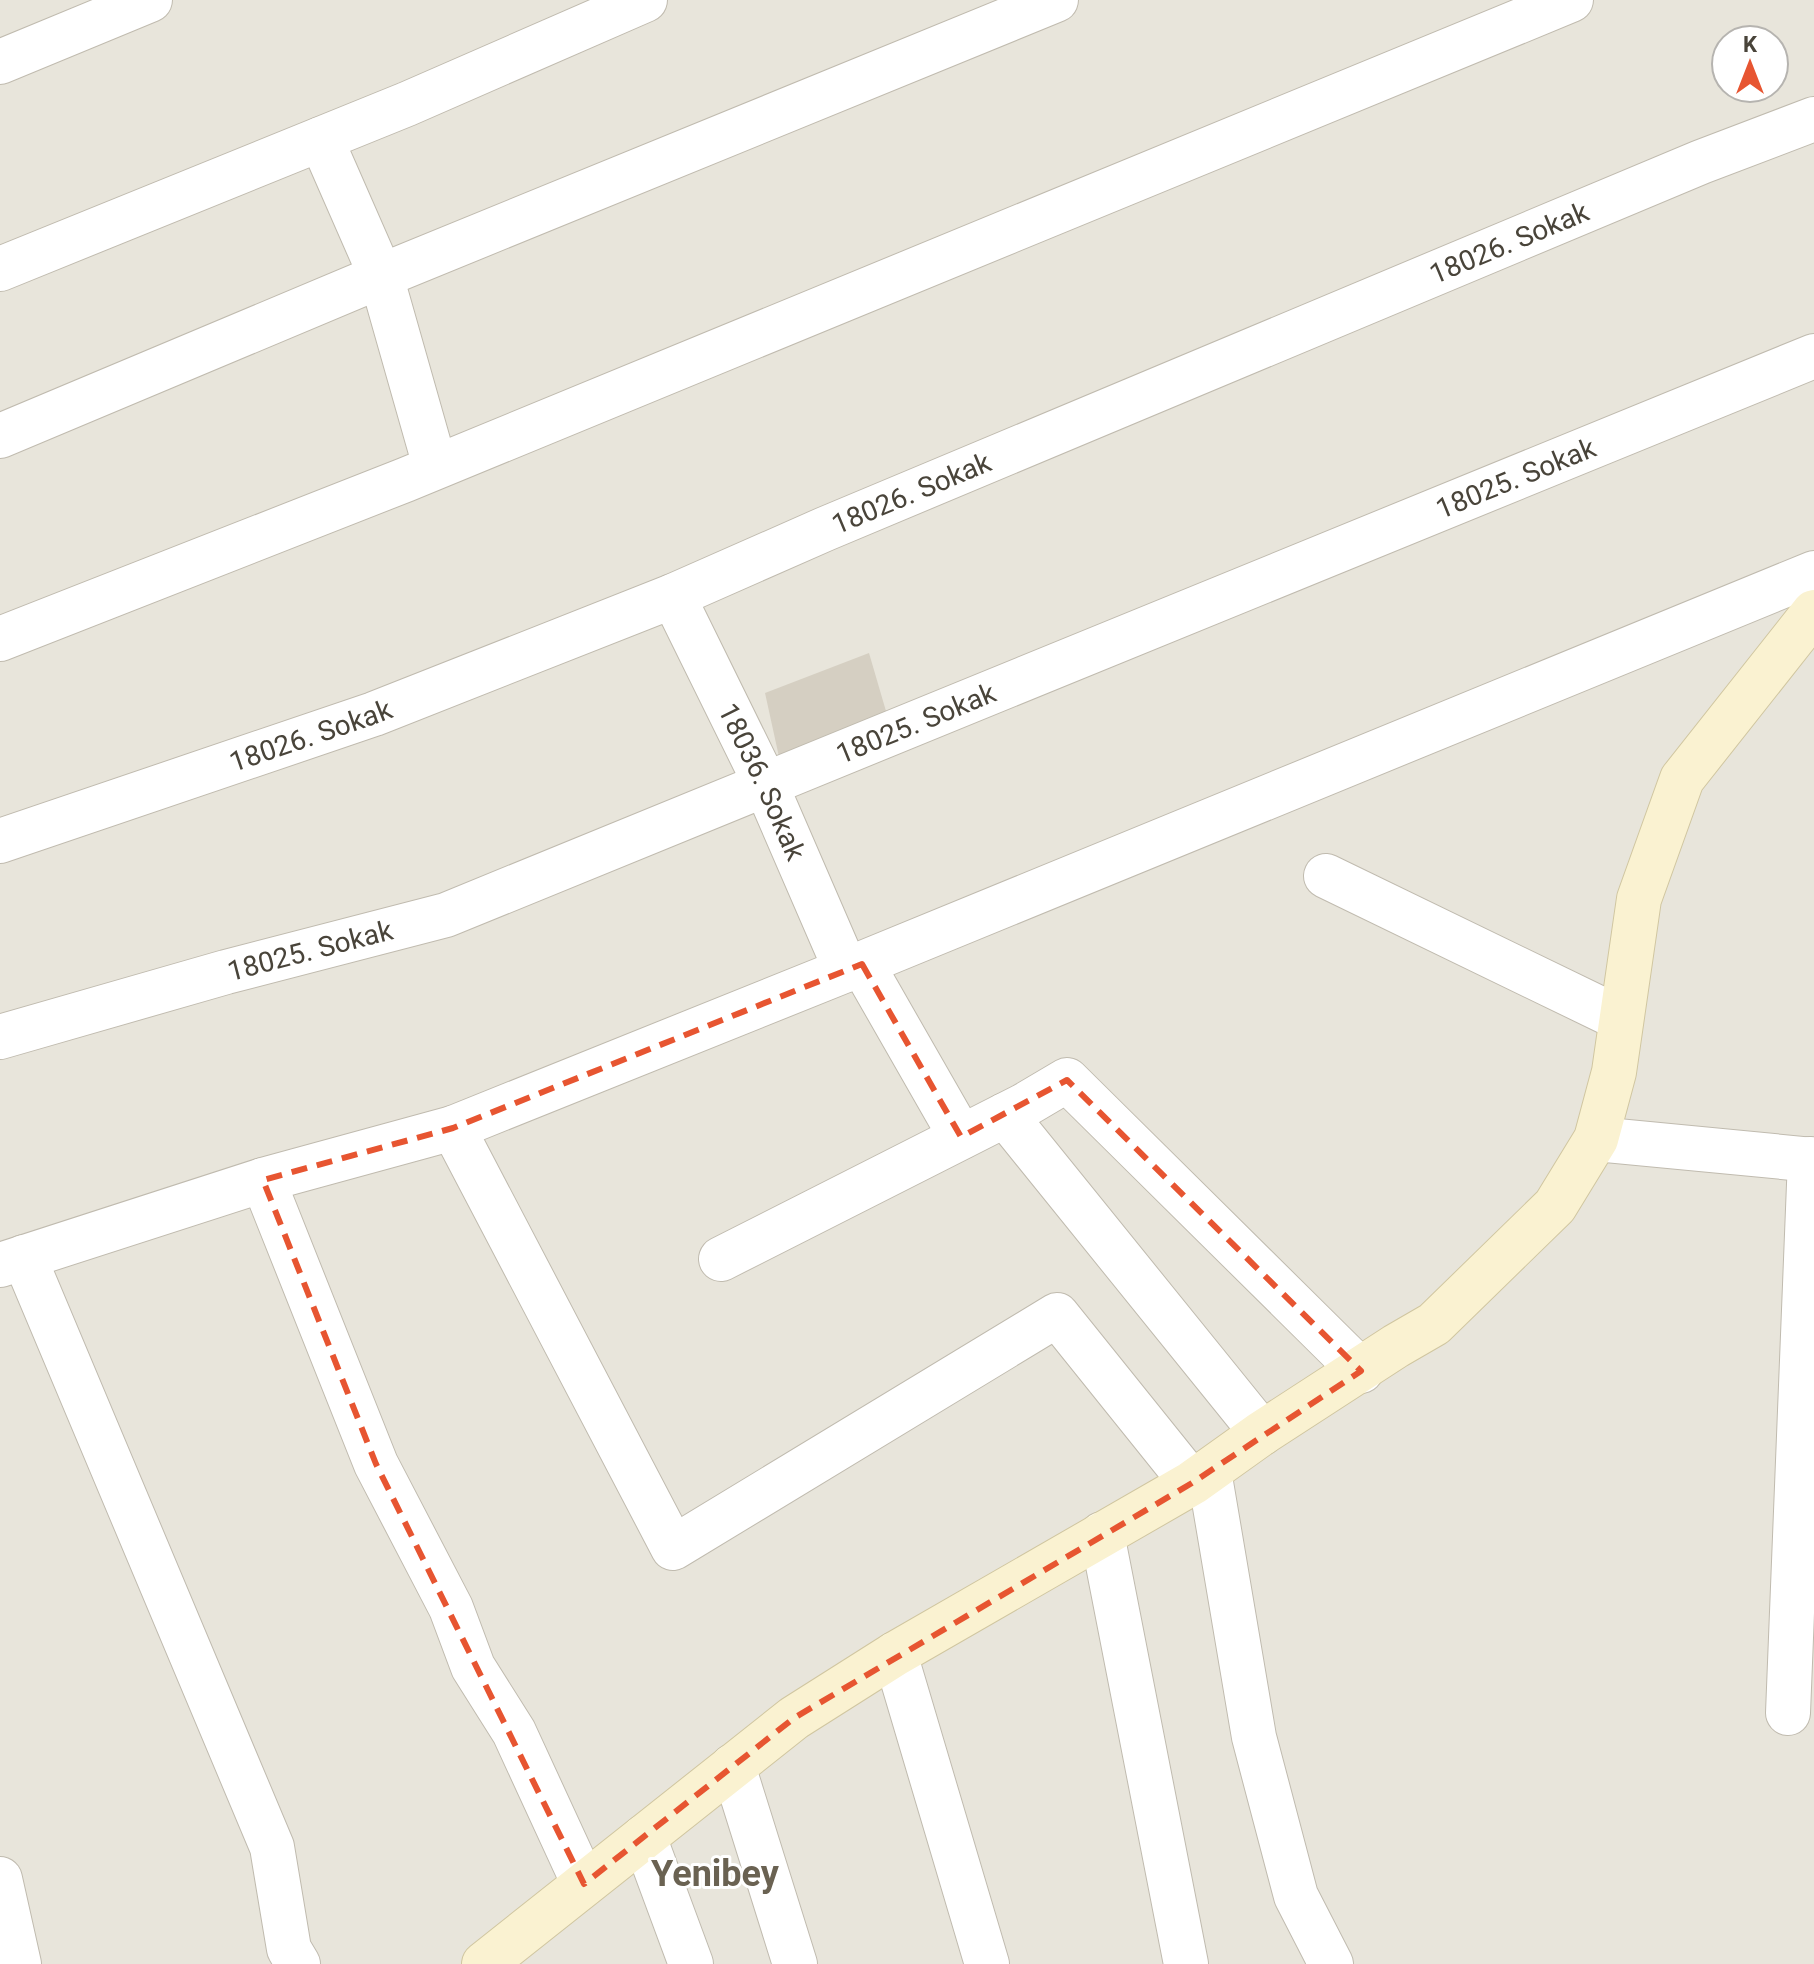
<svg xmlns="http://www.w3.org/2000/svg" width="1814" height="1964" viewBox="0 0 1814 1964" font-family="Roboto,sans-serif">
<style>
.residential{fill:#e8e5db;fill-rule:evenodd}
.building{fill:#d5cfc2}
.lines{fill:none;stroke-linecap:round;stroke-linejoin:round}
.street-casing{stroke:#c0bbaf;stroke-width:46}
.secondary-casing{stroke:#d0c6a0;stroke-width:46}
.street{stroke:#fff;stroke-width:44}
.secondary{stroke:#faf2d1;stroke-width:44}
.marked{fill:none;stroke:#e75531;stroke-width:6;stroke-dasharray:16 10;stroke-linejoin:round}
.labels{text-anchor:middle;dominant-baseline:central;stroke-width:6;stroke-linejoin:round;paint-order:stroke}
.street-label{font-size:28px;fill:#49443a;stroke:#fff}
.district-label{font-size:36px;font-weight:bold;fill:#6a6252;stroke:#fff}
</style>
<rect width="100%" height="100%" fill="#f5f2ec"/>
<path class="residential" d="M0 0H1814V1964H0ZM1726 40H1774V88H1726Z"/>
<polygon class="building" points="869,653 888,718 779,757 765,693"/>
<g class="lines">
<defs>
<g id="street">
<polyline points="0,62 150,0"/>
<polyline points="321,139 381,276 435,466"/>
<polyline points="0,269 407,104 645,0"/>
<polyline points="0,436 381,276 1056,0"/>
<path id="s1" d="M673 596 765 783 846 970"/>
<polyline points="0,639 405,480 1571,0"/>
<path id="s2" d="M0 841 374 714 673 596 825 529 1701 162 1814 119"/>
<polyline points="1326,876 1621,1019"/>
<polyline points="862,964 961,1137"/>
<path id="s3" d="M0 1037 226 972 446 915 1814 356"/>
<polyline points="1005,1115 1262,1433"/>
<polyline points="453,1128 673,1548 1057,1315 1192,1483"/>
<polyline points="1596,1139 1814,1160"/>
<polyline points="263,1180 376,1464 451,1608 473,1667 514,1732 584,1884"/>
<polyline points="24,1257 272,1847 289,1949 298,1964"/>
<polyline points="721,1259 1023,1106 1067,1080 1361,1371"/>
<polyline points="0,1265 263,1180 453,1128 846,970 1814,573"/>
<polyline points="1209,1471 1254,1737 1296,1896 1331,1964"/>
<polyline points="1102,1534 1186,1964"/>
<polyline points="895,1654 987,1964"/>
<polyline points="1788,1713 1810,1159"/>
<polyline points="733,1766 795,1964"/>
<polyline points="644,1837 691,1964"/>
<polyline points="0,1879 19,1964"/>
</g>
<polyline id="secondary" points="484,1964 794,1718 895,1654 1192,1483 1262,1433 1396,1346 1434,1324 1555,1206 1596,1139 1614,1072 1639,899 1682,779 1814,612"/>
</defs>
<use href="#street" class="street-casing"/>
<use href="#secondary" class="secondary-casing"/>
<use href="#street" class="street"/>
<use href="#secondary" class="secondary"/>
</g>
<path class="marked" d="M862 964 961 1137 1067 1080 1361 1371 1192 1483 794 1718 584 1884 376 1464 263 1180 453 1128Z"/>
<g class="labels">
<g class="street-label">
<text stroke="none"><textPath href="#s2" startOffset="1624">18026. Sokak</textPath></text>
<text stroke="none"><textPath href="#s3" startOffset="1618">18025. Sokak</textPath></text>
<text stroke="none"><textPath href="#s2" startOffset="976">18026. Sokak</textPath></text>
<text stroke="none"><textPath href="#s3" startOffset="970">18025. Sokak</textPath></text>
<text stroke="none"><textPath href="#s2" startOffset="328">18026. Sokak</textPath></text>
<text stroke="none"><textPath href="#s1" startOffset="206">18036. Sokak</textPath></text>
<text stroke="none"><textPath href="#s3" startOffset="322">18025. Sokak</textPath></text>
</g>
<g class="district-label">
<text x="715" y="1874">Yenibey</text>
</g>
</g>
<g transform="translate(1750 64)"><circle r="38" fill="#ffffff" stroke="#b6b4b0" stroke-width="2"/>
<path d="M0-6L14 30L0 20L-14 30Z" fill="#e75531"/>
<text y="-12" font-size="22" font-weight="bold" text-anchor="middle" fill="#49443a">K</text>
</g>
</svg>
